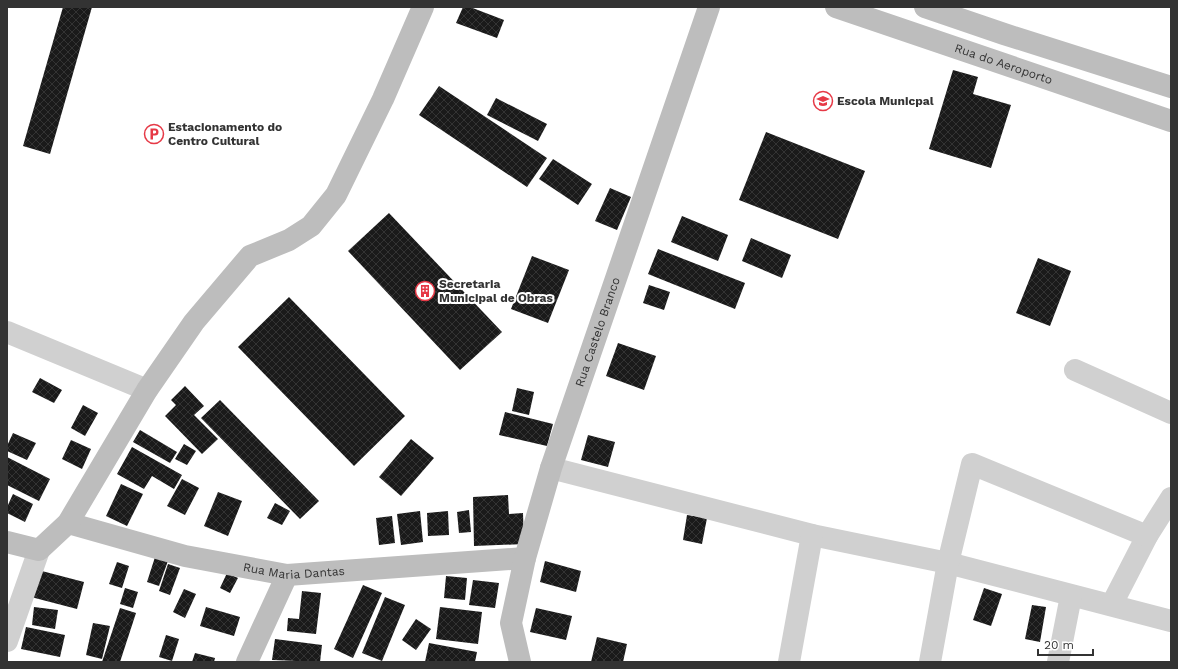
<svg xmlns="http://www.w3.org/2000/svg" width="1178" height="669" viewBox="0 0 1178 669" font-family="'Work Sans',sans-serif">
<style>
.building{fill:url(#building-cross-hatch)}
.lines{fill:none;stroke-linecap:round;stroke-linejoin:round}
.street{stroke:#d0d0d0;stroke-width:22}
.secondary{stroke:#bdbdbd;stroke-width:22}
.labels{text-anchor:middle;dominant-baseline:central;stroke-width:4;stroke-linejoin:round;paint-order:stroke}
.street-label{font-size:12px;fill:#333;stroke:#fff}
.poi-label{font-size:12px;font-weight:bold;fill:#333;stroke:#fff;text-anchor:start}
</style>
<defs>
<pattern id="building-cross-hatch" width="8" height="8" patternUnits="userSpaceOnUse"><rect width="8" height="8" fill="#1a1a1a"/><path d="M0 0l8 8M0 8l8-8" fill="none" stroke="#333"/></pattern>
</defs>
<rect width="100%" height="100%" fill="#fff"/>
<g class="building">
<polygon points="63,7 92,7 50,154 23,146"/>
<polygon points="463,7 470,7 504,20 497,38 456,23"/>
<polygon points="953,70 978,77 973,94 1011,105 991,168 929,149"/>
<polygon points="439,86 547,158 527,187 419,115"/>
<polygon points="496,98 547,124 538,141 487,115"/>
<polygon points="766,132 865,171 838,239 739,200"/>
<polygon points="553,159 592,184 578,205 539,179"/>
<polygon points="610,188 631,197 617,230 595,221"/>
<polygon points="389,213 502,332 460,370 348,251"/>
<polygon points="682,216 728,235 718,261 671,242"/>
<polygon points="751,238 791,255 782,278 742,261"/>
<polygon points="658,249 745,283 735,309 648,274"/>
<polygon points="532,256 569,270 548,323 511,309"/>
<polygon points="1038,258 1071,271 1050,326 1016,313"/>
<polygon points="649,285 670,292 664,310 643,303"/>
<polygon points="289,297 405,416 354,466 238,347"/>
<polygon points="618,343 656,356 644,390 606,376"/>
<polygon points="40,378 62,390 54,403 32,392"/>
<polygon points="185,386 204,406 194,415 218,439 202,454 165,416 176,405 171,400"/>
<polygon points="517,388 534,392 529,415 512,411"/>
<polygon points="220,400 319,501 300,519 201,418"/>
<polygon points="83,405 98,413 85,436 71,428"/>
<polygon points="505,412 553,424 547,446 499,435"/>
<polygon points="140,430 177,452 170,463 133,442"/>
<polygon points="13,433 36,443 27,460 7,451 7,446"/>
<polygon points="588,435 615,442 608,467 581,460"/>
<polygon points="411,439 434,458 401,496 379,477"/>
<polygon points="71,440 91,449 82,469 62,459"/>
<polygon points="184,444 196,451 187,465 175,459"/>
<polygon points="132,447 182,475 174,489 152,476 144,489 117,474"/>
<polygon points="7,457 50,479 39,501 7,485"/>
<polygon points="182,479 199,488 185,515 167,506"/>
<polygon points="121,484 143,494 127,526 106,516"/>
<polygon points="218,492 242,501 228,536 204,526"/>
<polygon points="13,494 33,504 25,522 7,513 7,507"/>
<polygon points="508,495 509,514 523,513 524,544 474,546 473,497"/>
<polygon points="275,503 290,511 282,525 267,518"/>
<polygon points="469,510 471,532 459,533 457,512"/>
<polygon points="420,511 423,542 401,545 397,514"/>
<polygon points="448,511 449,535 428,536 427,513"/>
<polygon points="687,515 707,518 702,544 683,540"/>
<polygon points="392,516 395,543 379,545 376,518"/>
<polygon points="156,554 169,558 159,586 147,582"/>
<polygon points="545,561 581,571 576,592 540,582"/>
<polygon points="117,562 129,566 122,588 109,584"/>
<polygon points="168,564 180,568 170,595 159,591"/>
<polygon points="38,570 84,582 77,609 31,597"/>
<polygon points="227,573 238,578 230,593 220,588"/>
<polygon points="446,576 467,578 465,600 444,598"/>
<polygon points="473,580 499,583 495,608 469,605"/>
<polygon points="363,585 382,593 353,658 334,649"/>
<polygon points="125,588 138,592 133,608 120,604"/>
<polygon points="984,588 1002,594 991,626 973,620"/>
<polygon points="184,589 196,594 185,618 173,612"/>
<polygon points="302,591 321,593 316,634 287,631 288,618 299,619"/>
<polygon points="385,597 405,605 382,661 362,653"/>
<polygon points="1032,605 1046,607 1040,642 1025,639"/>
<polygon points="34,607 58,610 55,629 32,625"/>
<polygon points="206,607 240,617 234,636 200,626"/>
<polygon points="440,607 482,612 478,644 436,639"/>
<polygon points="120,608 136,613 120,662 102,662"/>
<polygon points="536,608 572,616 566,640 530,632"/>
<polygon points="416,619 431,629 416,650 402,640"/>
<polygon points="93,623 110,626 102,659 86,655"/>
<polygon points="26,627 65,635 60,657 21,649"/>
<polygon points="166,635 179,639 172,661 159,657"/>
<polygon points="597,637 627,644 623,662 591,662"/>
<polygon points="275,639 322,645 320,662 272,660"/>
<polygon points="429,643 477,652 475,662 425,662"/>
<polygon points="195,653 215,658 214,662 192,662"/>
</g>
<g class="lines">
<g class="street">
<polyline points="7,332 147,390"/>
<polyline points="1075,370 1171,413"/>
<polyline points="551,468 812,535 948,563 1171,621"/>
<polyline points="1112,604 1147,536 1171,498"/>
<polyline points="7,641 39,550"/>
<polyline points="789,662 812,535"/>
<polyline points="930,662 948,563 972,464 1147,536"/>
<polyline points="1058,662 1071,596"/>
</g>
<g class="secondary">
<path id="s1" d="M836 7 1171 121"/>
<polyline points="925,7 1004,34 1171,87"/>
<path id="s2" d="M68 523 185 556 287 575 525 558"/>
<polyline points="7,542 39,550 68,523 147,390 194,322 250,256 289,240 311,226 336,195 383,99 423,7"/>
<polyline points="247,662 287,575"/>
<path id="s3" d="M520 662 511 623 525 558 551 468 709 7"/>
</g>
</g>
<defs>
<symbol id="school-ring" viewBox="-11 -11 22 22"><circle r="9.5" fill="#fff" stroke="#e63946" stroke-width="1.5"/><path d="M0-5L7-2L0 1L-7-2ZM-4 1L0 2.5L4 1V4Q0 6-4 4Z" fill="#e63946"/></symbol>
<symbol id="parking-ring" viewBox="-11 -11 22 22"><circle r="9.5" fill="#fff" stroke="#e63946" stroke-width="1.5"/><path d="M-3.5-5.5H1a3.5 3.5 0 0 1 0 7H-1V5.5H-3.5ZM-1-3.4V-.6H.8a1.4 1.4 0 0 0 0-2.8Z" fill="#e63946"/></symbol>
<symbol id="building-ring" viewBox="-11 -11 22 22"><circle r="9.5" fill="#fff" stroke="#e63946" stroke-width="1.5"/><path d="M-4-6H4V6H1V3H-1V6H-4ZM-2.5-4.3h1.7v1.8h-1.7ZM.8-4.3h1.7v1.8H.8ZM-2.5-1h1.7V.8h-1.7ZM.8-1h1.7V.8H.8Z" fill="#e63946"/></symbol>
</defs>
<g fill-rule="evenodd">
<use href="#school-ring" x="812" y="90" width="22" height="22"/>
<use href="#parking-ring" x="143" y="123" width="22" height="22"/>
<use href="#building-ring" x="414" y="280" width="22" height="22"/>
</g>
<g class="labels">
<g class="street-label">
<text stroke="none"><textPath href="#s1" startOffset="177">Rua do Aeroporto</textPath></text>
<text stroke="none"><textPath href="#s3" startOffset="344">Rua Castelo Branco</textPath></text>
<text stroke="none"><textPath href="#s2" startOffset="232">Rua Maria Dantas</textPath></text>
</g>
<g class="poi-label">
<text x="837" y="101">Escola Municpal</text>
<text x="168" y="127">Estacionamento do<tspan x="168" dy="14">Centro Cultural</tspan></text>
<text x="439" y="284">Secretaria<tspan x="439" dy="14">Municipal de Obras</tspan></text>
</g>
</g>
<rect width="1178" height="669" fill="none" stroke="#333333" stroke-width="16"/>
<path d="M1038 649v6h55v-6" fill="none" stroke="#333333" stroke-width="2"/>
<text x="1044" y="649" font-size="12" fill="#333333" stroke="#ffffff" stroke-width="3" paint-order="stroke">20 m</text>
</svg>
